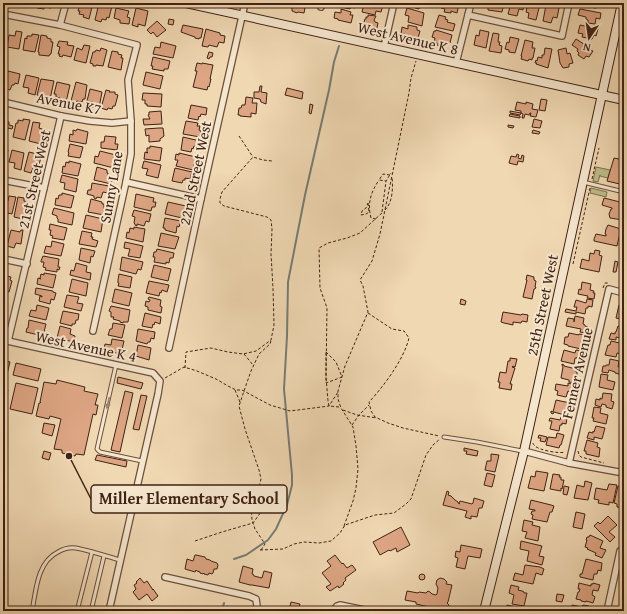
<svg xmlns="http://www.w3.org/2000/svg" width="627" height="614" viewBox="0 0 627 614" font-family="'Gentium Book Plus',serif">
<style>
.green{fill:#bdbe8a;stroke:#7e704f}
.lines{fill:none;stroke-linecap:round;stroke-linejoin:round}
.stream{stroke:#777c74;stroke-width:2}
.building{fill:#dda583;stroke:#402214}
.lane-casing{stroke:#6c503c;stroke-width:5}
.street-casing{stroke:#6c503c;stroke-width:8}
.secondary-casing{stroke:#402214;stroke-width:10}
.path{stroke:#402214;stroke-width:1;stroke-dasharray:3 2;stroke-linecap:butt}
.lane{stroke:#f5e6ce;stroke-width:3}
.street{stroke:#f5e6ce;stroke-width:5.5}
.secondary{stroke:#f5e6ce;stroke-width:8}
.oneway{fill:#9a8471}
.labels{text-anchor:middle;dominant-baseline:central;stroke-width:4;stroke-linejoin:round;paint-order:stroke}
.street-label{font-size:15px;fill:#402214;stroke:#f5e6ce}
.leader{fill:none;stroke:#402214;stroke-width:1.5}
.callout-dot{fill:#402214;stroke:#f5e6ce;stroke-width:1.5}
.callout{fill:#f5e6ce;stroke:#402214;stroke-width:1.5}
.callout-label{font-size:16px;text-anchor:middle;font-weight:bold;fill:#402214}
</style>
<rect width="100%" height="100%" fill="#f0d8b3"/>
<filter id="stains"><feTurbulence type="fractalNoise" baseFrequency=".005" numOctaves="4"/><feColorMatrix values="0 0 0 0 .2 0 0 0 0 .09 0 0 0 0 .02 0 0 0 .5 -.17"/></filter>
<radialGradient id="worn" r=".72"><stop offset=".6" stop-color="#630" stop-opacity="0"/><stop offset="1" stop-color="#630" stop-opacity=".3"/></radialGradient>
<g class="green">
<polygon points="596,167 610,170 608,178 600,176 600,175 598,182 593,181"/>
<polygon points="591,188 607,192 606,197 590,193"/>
</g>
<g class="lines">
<g class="stream">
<polyline points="234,559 246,555 268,540 276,529 287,505 292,485 292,475 284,389 287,336 288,282 305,195 329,90 334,62 339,46"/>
<polyline points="222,611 224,603"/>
</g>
</g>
<g class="building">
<polygon points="29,3 36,3 35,7 28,6"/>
<polygon points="38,3 51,3 51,8 44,7 44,9 37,8"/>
<polygon points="80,3 93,3 89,19 83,17 84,15 79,14 80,11 78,11"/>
<polygon points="99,3 112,6 109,18 107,17 106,20 102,19 101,22 95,20"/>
<polygon points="262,3 274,3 273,6 262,4"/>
<polygon points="293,3 302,3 301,7 305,8 304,13 298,12 297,13 292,11 292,8 290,7 291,4 293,4"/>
<polygon points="336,3 356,3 355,8 351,7 350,9 336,6"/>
<polygon points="364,3 379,3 378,5 383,5 381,12 376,11 375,15 362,12"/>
<polygon points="408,3 424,3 424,5 421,4 419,9 415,8 416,6 415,5 414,7 408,6"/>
<polygon points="442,3 455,3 459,4 457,13 451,11 451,13 444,12 445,9 441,8"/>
<polygon points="484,3 504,3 502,12 488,10 488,7 483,6"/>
<polygon points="511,3 524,3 523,10 519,9 517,16 508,14"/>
<polygon points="528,3 540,4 536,20 528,18 529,13 526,12"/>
<polygon points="590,3 602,3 600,6 596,5 596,8 594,8 594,5 590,4"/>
<polygon points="546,5 559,8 557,18 553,17 551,23 543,21"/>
<polygon points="116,8 129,11 127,17 130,18 129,24 120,23 120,20 114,18"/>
<polygon points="136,8 148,11 145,26 138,24 138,27 132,25"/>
<polygon points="407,8 424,13 422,26 408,22 409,16 405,15"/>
<polygon points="341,9 351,12 350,15 353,15 351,23 338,20 338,19 334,18 335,12 341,13"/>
<polygon points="580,9 601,13 600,19 596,18 595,24 588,23 588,20 586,19 586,17 578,15"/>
<polygon points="368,15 376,16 374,20 375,22 378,23 377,28 368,28 365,25 365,23 364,22 365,19 366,19 366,17 368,17"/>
<polygon points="439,15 446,17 445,19 448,20 447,22 455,24 453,31 435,27"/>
<polygon points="169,19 174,20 173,25 168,24"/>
<polygon points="157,21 166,30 157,37 153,32 151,34 147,30"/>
<polygon points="183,25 203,29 201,38 199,38 199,39 195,38 195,37 181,32"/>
<polygon points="408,25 417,27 417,30 420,31 418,38 405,36 405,34 401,34 402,27 408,29"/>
<polygon points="580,25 595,28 595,29 598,29 596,36 594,35 592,39 582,37 583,34 578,33"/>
<polygon points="206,29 220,33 220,35 225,36 224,43 219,42 217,47 209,45 208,47 202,46"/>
<polygon points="436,30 452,35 450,43 445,42 444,44 441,44 440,46 437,45 437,43 434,42 435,38 432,37 434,31 436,31"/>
<polygon points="480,30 489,32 486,48 474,45 476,35 479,36"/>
<polygon points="16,31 22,32 19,49 7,47 9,35 15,36"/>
<polygon points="493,33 499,34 498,42 500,42 499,45 502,46 501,53 489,51"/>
<polygon points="32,34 39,35 35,52 23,50 25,38 27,39 27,36 32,36"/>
<polygon points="41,35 47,36 47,38 51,39 51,42 53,42 51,54 50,54 49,56 39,55 39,52 38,52"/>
<polygon points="510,37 519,39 515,53 509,52 509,50 505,49 507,42 509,43"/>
<polygon points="576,39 590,48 590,50 593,51 589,57 586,56 584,59 578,55 579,53 577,51 578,49 572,45"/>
<polygon points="525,40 533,42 532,48 535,48 533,58 532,58 532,60 529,59 528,61 521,59 522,56 521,56"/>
<polygon points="59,41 68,42 67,45 74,46 71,57 63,55 62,57 59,56 60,54 58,54 60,47 57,46"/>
<polygon points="161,42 176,46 173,58 153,54 155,47 160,48"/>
<polygon points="84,45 90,46 86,63 74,60 77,48 82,50"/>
<polygon points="101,48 107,50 103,66 96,65 96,66 93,66 93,64 90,63 93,52 95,52 96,50 100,51"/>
<polygon points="545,48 552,49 548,68 536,64 537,63 535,63 536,60 537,61 538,57 542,58 542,55 544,55"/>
<polygon points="566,48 567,54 570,53 573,63 569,64 569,67 563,68 560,63 558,50"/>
<polygon points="112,51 118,52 118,54 122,55 121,58 123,58 121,70 108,67"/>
<polygon points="209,52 213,53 212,57 210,57 209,59 207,58"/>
<polygon points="153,57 170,61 168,69 164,69 164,71 152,69 153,66 151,66"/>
<polygon points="197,63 202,64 202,63 213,65 210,79 211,79 209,87 208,86 207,90 193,87 197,71 195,71"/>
<polygon points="622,68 624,68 624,81 620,80"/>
<polygon points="8,71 20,74 18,84 15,83 14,85 12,85 10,90 4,88"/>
<polygon points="146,72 163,76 160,89 143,85"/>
<polygon points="26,75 39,78 35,95 28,93 29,88 23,87"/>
<polygon points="41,79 54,81 50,99 37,95"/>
<polygon points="57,82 70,85 66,102 60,100 60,98 56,97 56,94 54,94"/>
<polygon points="76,82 87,85 85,99 83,99 82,102 77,101 76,103 71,101"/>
<polygon points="260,86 262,86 261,92 267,93 266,104 261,102 260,99 254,98 254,92 259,92"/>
<polygon points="287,88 303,92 302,99 285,95"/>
<polygon points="90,89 102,92 99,108 92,107 93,102 87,101"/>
<polygon points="106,90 110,91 109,92 115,92 115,94 118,95 115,106 113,106 112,109 108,108 107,110 101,108"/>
<polygon points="143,93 162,94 161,107 147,106 147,104 145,104 145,100 142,100"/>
<polygon points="246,97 253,98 252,103 257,103 256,114 251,113 251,117 240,116 240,115 238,115 239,108 241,108 242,105 245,105"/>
<polygon points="541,99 547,100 545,111 539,110"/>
<polygon points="517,102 526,104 526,102 533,104 532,109 538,110 536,117 530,116 531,113 530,113 529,115 525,114 524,118 522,118 523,114 521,113 521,111 515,110"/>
<polygon points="310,104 313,105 311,114 309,113"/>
<polygon points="191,105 207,108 206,115 201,114 200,117 199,116 198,120 188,118"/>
<polygon points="161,111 162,124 144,125 143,119 150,119 148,115 149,115 149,112"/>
<polygon points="510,111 521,113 520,115 510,113"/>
<polygon points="510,114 520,116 520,118 509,116"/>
<polygon points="3,115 5,115 3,120 9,122 9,125 13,126 12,129 8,128 6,136 3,135"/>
<polygon points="23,119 30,120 25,140 13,137 16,123 18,123 18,120 23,121"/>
<polygon points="534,119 542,121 540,128 532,127"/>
<polygon points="186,121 198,123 197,126 200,126 199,130 201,131 200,137 183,134"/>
<polygon points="33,122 40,123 39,128 45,130 43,135 46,136 45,139 43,139 41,144 29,141"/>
<polygon points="508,125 514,126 513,128 508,127"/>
<polygon points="159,128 163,128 164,136 160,139 160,141 149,142 149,135 146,136 145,129"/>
<polygon points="77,129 88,132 86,144 69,141 70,134 73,135 73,130 76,131"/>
<polygon points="533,130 540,132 539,134 532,133"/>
<polygon points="105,136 116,137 115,144 118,144 117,150 101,148 101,142 104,142"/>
<polygon points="183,137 200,141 199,148 194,146 193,149 192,148 191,152 181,150"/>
<polygon points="70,144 83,147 80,158 68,156 69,153 68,152"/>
<polygon points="150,146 162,148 160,161 144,159 145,152 148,153 147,152 147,148 150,148"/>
<polygon points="3,148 8,150 5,163 3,163"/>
<polygon points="12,150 24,153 21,170 14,168 15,163 9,162"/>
<polygon points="100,151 116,155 114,168 94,163 95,156 98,157"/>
<polygon points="29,152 37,154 36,156 41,157 38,169 33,168 31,173 24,171"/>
<polygon points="179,153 196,157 193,170 176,166 178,160 175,160 176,154 179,155"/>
<polygon points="517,154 519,155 518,158 521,159 522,155 524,156 523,162 518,161 517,165 509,163 511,156 516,157"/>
<polygon points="614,158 624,160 624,185 607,181"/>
<polygon points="69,161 81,164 78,176 62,173 63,166 65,167 66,162 69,163"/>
<polygon points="144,161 161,165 158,178 146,175 148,169 142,168"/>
<polygon points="97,167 107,170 107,173 108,173 108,176 113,177 111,184 94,180"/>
<polygon points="175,168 192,172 190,179 185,178 185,180 183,180 182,183 172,181"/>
<polygon points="62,175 78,179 76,192 64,189 65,183 60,182"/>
<polygon points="92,183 109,186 108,193 103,192 101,198 97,197 96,199 94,198 94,196 87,194 88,190 91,190"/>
<polygon points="62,193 74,196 71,208 55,205 56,198 58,199 59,195 62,195"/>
<polygon points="136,194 154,198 153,202 156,202 155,207 152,207 151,211 134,207"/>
<polygon points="9,196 16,197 12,214 3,212 3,200 8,201"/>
<polygon points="18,197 24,198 24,201 28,202 28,205 30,205 27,217 24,216 23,219 14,217"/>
<polygon points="604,198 624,203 624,216 623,220 610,218 609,214 611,209 612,209 612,208 602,205"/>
<polygon points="91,199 102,202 102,204 104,204 104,209 106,209 104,215 88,212"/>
<polygon points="168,202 186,206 185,210 184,210 182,218 165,214"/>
<polygon points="54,208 74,213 72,225 58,222 58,219 57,218 57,216 52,214"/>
<polygon points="134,210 151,214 149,222 146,221 144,226 137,224 137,226 135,225 135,224 134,223 135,217 132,216"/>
<polygon points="86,215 103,219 101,232 83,228"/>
<polygon points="165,218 181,221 179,227 177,226 176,233 165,230 165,228 163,228"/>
<polygon points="50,224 67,228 64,240 52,238 53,236 50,235 51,230 49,230"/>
<polygon points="608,225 621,229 617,246 594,241 594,239 596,234 606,236 606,234 605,234 606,229"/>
<polygon points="3,226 8,228 5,245 3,244"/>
<polygon points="134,227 145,229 143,242 126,238 127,232 129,233 130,228 134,229"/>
<polygon points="11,230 20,232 21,230 23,230 21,244 16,243 14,248 7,246"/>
<polygon points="82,231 92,233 91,237 93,237 92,239 98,241 96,247 79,244"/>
<polygon points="161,233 179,237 175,249 158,246"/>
<polygon points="52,241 64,244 61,256 44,253 46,246 51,247"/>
<polygon points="125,242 143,246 140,258 128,256 130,249 124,248"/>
<polygon points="81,248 95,251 93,257 91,256 90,263 79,260"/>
<polygon points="157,249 174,253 173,258 170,258 169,263 166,262 166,264 154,262 155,257 153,257 154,252 156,252"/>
<polygon points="595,250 600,251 599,255 602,256 599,272 580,268 582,259 589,261 590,253 594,254"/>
<polygon points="43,256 59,259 58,267 60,267 59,270 57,269 57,272 45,270 46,268 43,267 44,262 41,262 41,261"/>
<polygon points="122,257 143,262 141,270 138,269 136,274 120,270"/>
<polygon points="615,261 618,262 616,272 613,272"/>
<polygon points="76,263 87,266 86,272 91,273 90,280 70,275 71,270 74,271"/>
<polygon points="154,265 171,269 168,281 151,277"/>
<polygon points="3,273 7,274 6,276 11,277 10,280 12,281 9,292 3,291"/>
<polygon points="44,273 56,275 53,288 37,284 38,278 41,279 40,278 41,274 44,275"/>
<polygon points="119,274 132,277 130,288 118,286 119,283 118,283 118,280"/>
<polygon points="527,275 534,277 534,280 536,281 535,287 536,287 535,289 534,289 532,299 523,297 527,280 526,280"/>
<polygon points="72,279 88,283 86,296 69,292"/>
<polygon points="149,281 169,285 167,292 162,290 161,293 160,292 159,296 146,293"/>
<polygon points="582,282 591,284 590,290 594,291 593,293 595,293 594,299 587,298 588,296 578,294 579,289 581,290"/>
<polygon points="36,288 53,291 53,292 56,293 54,300 51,299 50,304 39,301 40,296 42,297 42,296 35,294"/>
<polygon points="115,289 132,293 129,306 112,302"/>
<polygon points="67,295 79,297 77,303 83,304 81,311 64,307"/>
<polygon points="149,297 161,300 160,306 162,307 161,313 148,310 148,307 145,306 146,301 149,302 150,300 148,299"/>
<polygon points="461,299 466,301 465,305 460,304"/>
<polygon points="587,299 593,300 592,307 588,306 588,308 586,308 585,314 576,312 576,314 565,312 566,309 576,311 577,307 574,307 576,300 586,303"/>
<polygon points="622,304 624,304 624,320 616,318 619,305 621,306"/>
<polygon points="37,305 49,308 46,320 29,316 31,310 36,311"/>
<polygon points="111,306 130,310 128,322 123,322 123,323 120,322 120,321 113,319 114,317 111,317 111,312 109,311"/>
<polygon points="63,311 79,314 78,320 76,320 75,324 72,324 72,326 60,323"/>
<polygon points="503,312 521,315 522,314 528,315 527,322 522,321 521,323 513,322 513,325 504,323 501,322"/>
<polygon points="145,313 161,317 160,324 155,322 154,325 153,324 152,328 142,326"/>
<polygon points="575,316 584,318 583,324 585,325 585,326 588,327 586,333 580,332 581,329 566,326 568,318 574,319 574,322"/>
<polygon points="29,320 46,324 43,336 26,332 27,328 28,328"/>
<polygon points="113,323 125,325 122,338 108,335 110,329 112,329"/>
<polygon points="60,326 71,329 70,334 75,336 74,342 57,338"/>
<polygon points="618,326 624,328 624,339 616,337 616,340 609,339 611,333 615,334 615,332 616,332"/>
<polygon points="138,329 155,332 154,339 151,338 150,342 148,342 147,344 136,341"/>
<polygon points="569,333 579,335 579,334 586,335 583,347 582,346 581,349 568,346 568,345 564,344 565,337 568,337"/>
<polygon points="112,339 124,341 121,354 104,350 105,344 111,345"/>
<polygon points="611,341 624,344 621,354 617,353 616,357 605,355 608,345 610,345"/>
<polygon points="138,345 151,348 149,360 136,356"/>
<polygon points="564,350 575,353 576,350 582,351 581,358 577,357 577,358 575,358 574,364 561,361"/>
<polygon points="510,358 517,359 515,367 513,366 512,367 515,368 510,384 512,384 511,390 499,388 500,382 498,382 500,372 506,373 508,361 510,361"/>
<polygon points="610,359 619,361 618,367 621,367 619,374 615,373 615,372 609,370 608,373 602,372 603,366 606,366 606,365 609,365"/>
<polygon points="3,360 10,362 7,374 3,373"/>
<polygon points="16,363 41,369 38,381 13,375"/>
<polygon points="562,364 564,365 564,366 576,369 576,372 577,372 577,375 575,383 569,382 569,380 561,378 563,367 562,365"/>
<polygon points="601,374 608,375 607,380 615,382 613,390 599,387"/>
<polygon points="118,377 143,383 141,389 117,383"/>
<polygon points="57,380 85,387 84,391 98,394 95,405 98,405 96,415 93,414 84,455 76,454 75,456 62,453 62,450 54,449 61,419 50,416 49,419 36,416 39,403 40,403 41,402 40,402 44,382 56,384"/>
<polygon points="16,383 38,388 32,414 10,409"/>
<polygon points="568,383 575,385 574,391 571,390 571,392 568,391 566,397 557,395 558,391 555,390 556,384 568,386"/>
<polygon points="3,389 8,390 5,400 3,400"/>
<polygon points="125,391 133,393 120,452 111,450"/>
<polygon points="603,393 612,394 611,401 614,402 612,409 606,407 606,405 602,404 601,407 595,405 596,399 600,400 600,398 602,399"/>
<polygon points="141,395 147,396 139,430 133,429"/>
<polygon points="556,400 570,403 568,416 554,412 553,414 551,413 551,411 553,412"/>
<polygon points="594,407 601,408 600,413 608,415 606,424 593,421 594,418 592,418"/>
<polygon points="3,415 6,415 3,427"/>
<polygon points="561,417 567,418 566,424 562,423 562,425 560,425 559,431 550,429 552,421 549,421 550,418 560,420"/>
<polygon points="44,423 55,425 52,436 42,433"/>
<polygon points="596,426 605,428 602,439 594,437 594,440 587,438 589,432 593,433 593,431 594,432"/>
<polygon points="557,433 564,435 561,445 560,445 559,448 546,445 548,437 556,438"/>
<polygon points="539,435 547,437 545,442 540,441 541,438 538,438"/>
<polygon points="587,440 598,443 597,447 600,448 599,457 586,454 586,451 584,451"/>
<polygon points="464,448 478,451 477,456 466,454 467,451 464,451"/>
<polygon points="44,451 51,453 49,460 42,458"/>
<polygon points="491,454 499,455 495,472 485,470 487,461 491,461"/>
<polygon points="97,455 127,461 126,467 95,460"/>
<polygon points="536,471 548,473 544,491 528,488 531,476 535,477"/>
<polygon points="487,473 495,475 492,487 484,485"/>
<polygon points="553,474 560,475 559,477 561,477 561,480 564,480 562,489 561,488 561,491 550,489"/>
<polygon points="585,481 592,483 588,500 574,498 577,485 584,487"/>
<polygon points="609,484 617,485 613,503 609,502 609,505 598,503 599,500 594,499 596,488 607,490"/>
<polygon points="564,486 569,487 567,495 563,494"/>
<polygon points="618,486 624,487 624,508 617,507 617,504 614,503"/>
<polygon points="447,491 449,492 448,495 451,496 455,500 458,502 458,503 460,504 459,503 460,501 472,504 473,503 474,498 484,501 482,508 479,508 477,517 471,516 471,519 465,517 467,511 443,505"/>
<polygon points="531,500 551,505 554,506 552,512 550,512 547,522 532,519 533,515 531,514 532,511 535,511 535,510 529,509"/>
<polygon points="576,512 585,514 582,529 573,527"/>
<polygon points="608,516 617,525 609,532 615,537 610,542 594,526 598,522 600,524"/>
<polygon points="524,520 533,522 532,525 540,527 538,541 525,538 527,532 522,531"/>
<polygon points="401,527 410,545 397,552 396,548 390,551 389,550 380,555 373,542"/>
<polygon points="590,535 603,541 600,548 606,550 602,558 595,555 596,553 587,549 588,548 585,547 587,540 586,540 587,537 589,537"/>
<polygon points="521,541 542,546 539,556 544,557 542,565 527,561 529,551 520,549"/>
<polygon points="461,545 482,549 480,558 468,556 465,569 456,567 458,558 455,557 456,551 460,552"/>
<polygon points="195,555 196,555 205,557 206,559 210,560 211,561 217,563 218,565 217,569 214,569 213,573 212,574 209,573 208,575 204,574 204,573 203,574 200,573 200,572 197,571 196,570 195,572 185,569 187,559 193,561"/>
<polygon points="335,555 342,564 343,563 347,568 352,565 356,570 345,578 346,580 343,583 344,584 339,588 338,586 330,591 326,587 331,584 322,573 331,566 327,561"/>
<polygon points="586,559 602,563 601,571 598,570 597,574 594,574 593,580 580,577 580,574 582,574"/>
<polygon points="525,565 540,567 544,569 542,575 536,573 533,584 513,580 515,573 523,575"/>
<polygon points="243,566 253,569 252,574 253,574 254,576 262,578 264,571 272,573 269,588 252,585 250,585 239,582"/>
<circle cx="422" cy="577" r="3"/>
<polygon points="140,578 144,583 147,581 153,590 153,589 158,596 152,601 147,594 139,600 133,592 136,589 134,585 137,583 136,582"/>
<polygon points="440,578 444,579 447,582 446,584 452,585 448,602 447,603 449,605 448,610 446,611 440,611 439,608 435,608 433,610 430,609 429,607 416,604 416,602 405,600 407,591 418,593 419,592 426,593 428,591 430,592 432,594 436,595 437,594 438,588 436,584 437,580"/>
<polygon points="579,583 591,586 591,584 593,584 593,583 600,585 598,591 593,590 592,595 594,596 595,597 593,603 586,601 586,602 581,601 581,600 576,599 578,592 579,592 580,589 578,589"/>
<polygon points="511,585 519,587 518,590 522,591 524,592 524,593 527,593 524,606 512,604 514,595 509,593"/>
<polygon points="557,594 564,595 562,602 556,601"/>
<polygon points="291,602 300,604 298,611 289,610"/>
<polygon points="507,605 516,607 516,610 517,609 521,611 506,611"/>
<polygon points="572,605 582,607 583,605 589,606 588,611 571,611"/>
<polygon points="227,606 241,610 242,609 246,610 246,611 226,611"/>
</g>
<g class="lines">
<defs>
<g id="lane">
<polyline points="583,182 624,192"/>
<polyline points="116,365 97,449 100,452 142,461"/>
<polyline points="444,437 477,442 522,451"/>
<path d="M32 611C36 591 37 562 58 552 63 549 69 547 76 548 91 551 106 556 120 560"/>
<polyline points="77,611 92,552"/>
<polyline points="91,611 104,556"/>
</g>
<g id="street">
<polyline points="321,7 322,3"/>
<polyline points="3,14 60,25 137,45 128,80 131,121 131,154 126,182 93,331"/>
<polyline points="468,15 562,36 569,3"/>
<polyline points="60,25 66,3"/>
<polyline points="384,47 394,3"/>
<polyline points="456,63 471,3"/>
<polyline points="3,102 61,116 90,121 112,123 131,121"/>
<polyline points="3,180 44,188"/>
<polyline points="126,182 201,199"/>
<polyline points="3,259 27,264"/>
<polyline points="3,340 153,373 160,381 158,394 109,611"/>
<polyline points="8,341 61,116"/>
<polyline points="169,348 201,199 245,3"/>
<polyline points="524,451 569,463 624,473"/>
<polyline points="569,463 609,289 624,293"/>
<polyline points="165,577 249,596 256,599 257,606 256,611"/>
<polyline points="333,611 337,606 340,605 369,611"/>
<polyline points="607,611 620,551 624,552"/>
</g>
<g id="secondary">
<polyline points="186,3 624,100"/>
<polyline points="484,611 524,451 622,3"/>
</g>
</defs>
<use href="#lane" class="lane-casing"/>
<use href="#street" class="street-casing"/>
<use href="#secondary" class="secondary-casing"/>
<g class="path">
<polyline points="239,136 253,157"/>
<polyline points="390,175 383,174 379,180 386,181 391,173"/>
<polyline points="592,179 599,148"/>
<polygon points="368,203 369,212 366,214 361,215 362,211 366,208"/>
<path d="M385 210C393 202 393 187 392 177"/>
<polyline points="382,212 386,181"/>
<path d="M376 219 371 218C367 203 371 192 379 180"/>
<polyline points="573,264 590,188"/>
<polyline points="603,288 605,283 609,283"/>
<path d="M368 313 392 329 404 331 409 338C404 359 384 386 369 402L371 411 375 417 388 423 403 428 439 436"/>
<polygon points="326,352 336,362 342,377 326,383"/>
<polyline points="244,354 253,365"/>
<polyline points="185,368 186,352 211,348 228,352 243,354 256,351 271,340 274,325 273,288 271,254 272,229 271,220 267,217 224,206 220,203 220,199 222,192 253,157 263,160 272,161"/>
<polyline points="165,378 184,367 197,371 216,379 228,386 236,390 242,390 270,405 290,411 329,406 338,392"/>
<polyline points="235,390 240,402"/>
<polyline points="339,407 329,406 328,401 326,377 327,308 320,288 319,248 328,243 347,238 360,233 383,212"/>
<polyline points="343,410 357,415 377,418"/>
<polyline points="352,425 359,415 369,405"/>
<path d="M533 443C533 444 534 445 535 446 539 450 559 454 565 452"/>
<polyline points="578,451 579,455 581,457 604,463"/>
<polyline points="344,526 353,501 356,488 358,469 356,446 353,427 341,408 338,399 338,391 345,366 368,312 363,286 360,280 372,261 380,234 409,93 411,78 416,61"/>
<polyline points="195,541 222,532 253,523 261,512 258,494"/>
<polyline points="260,550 283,549 294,544 304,542 319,543 331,541 340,533 345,525 375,515 394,513 406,504 411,499 426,455 433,445 440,439"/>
<polyline points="261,550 265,544 255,529 252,520 251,507 257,494 261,479 259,470 245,429 239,406 244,391 251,371 259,354 270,344 271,341"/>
</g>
<use href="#lane" class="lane"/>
<use href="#street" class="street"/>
<use href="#secondary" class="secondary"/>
</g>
<defs><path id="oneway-solid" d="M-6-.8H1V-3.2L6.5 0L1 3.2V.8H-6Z"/></defs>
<use class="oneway" href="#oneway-solid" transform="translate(108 403) rotate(103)"/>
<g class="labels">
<g class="street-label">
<text transform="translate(408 38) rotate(13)">West Avenue K 8</text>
<text transform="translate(69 103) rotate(11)">Avenue K7</text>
<text transform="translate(195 173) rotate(-78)">22nd Street West</text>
<text transform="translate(34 179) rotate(-77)">21st Street West</text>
<text transform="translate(111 187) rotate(-80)">Sunny Lane</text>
<text transform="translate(542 305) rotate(-78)">25th Street West</text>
<text transform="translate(86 346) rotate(12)">West Avenue K 4</text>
<text transform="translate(577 373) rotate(-77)">Fenner Avenue</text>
</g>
</g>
<path class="leader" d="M69 456L91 499"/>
<circle class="callout-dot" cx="69" cy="456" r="4"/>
<rect class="callout" x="91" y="485" width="196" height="28" rx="4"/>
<g class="callout-label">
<text x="189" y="504">Miller Elementary School</text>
</g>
<rect width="627" height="614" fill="none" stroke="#f0d8b3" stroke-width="16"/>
<rect x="4" y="4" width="619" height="606" fill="none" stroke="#402214" stroke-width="2"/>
<rect x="8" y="8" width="611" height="598" fill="none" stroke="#402214"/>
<g transform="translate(589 38) rotate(193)" stroke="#f5e6ce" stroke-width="3" paint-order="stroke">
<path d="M0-3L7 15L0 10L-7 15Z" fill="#402214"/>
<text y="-6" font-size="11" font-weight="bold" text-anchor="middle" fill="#402214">N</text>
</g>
<rect width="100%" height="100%" filter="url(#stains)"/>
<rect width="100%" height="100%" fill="url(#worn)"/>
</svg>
